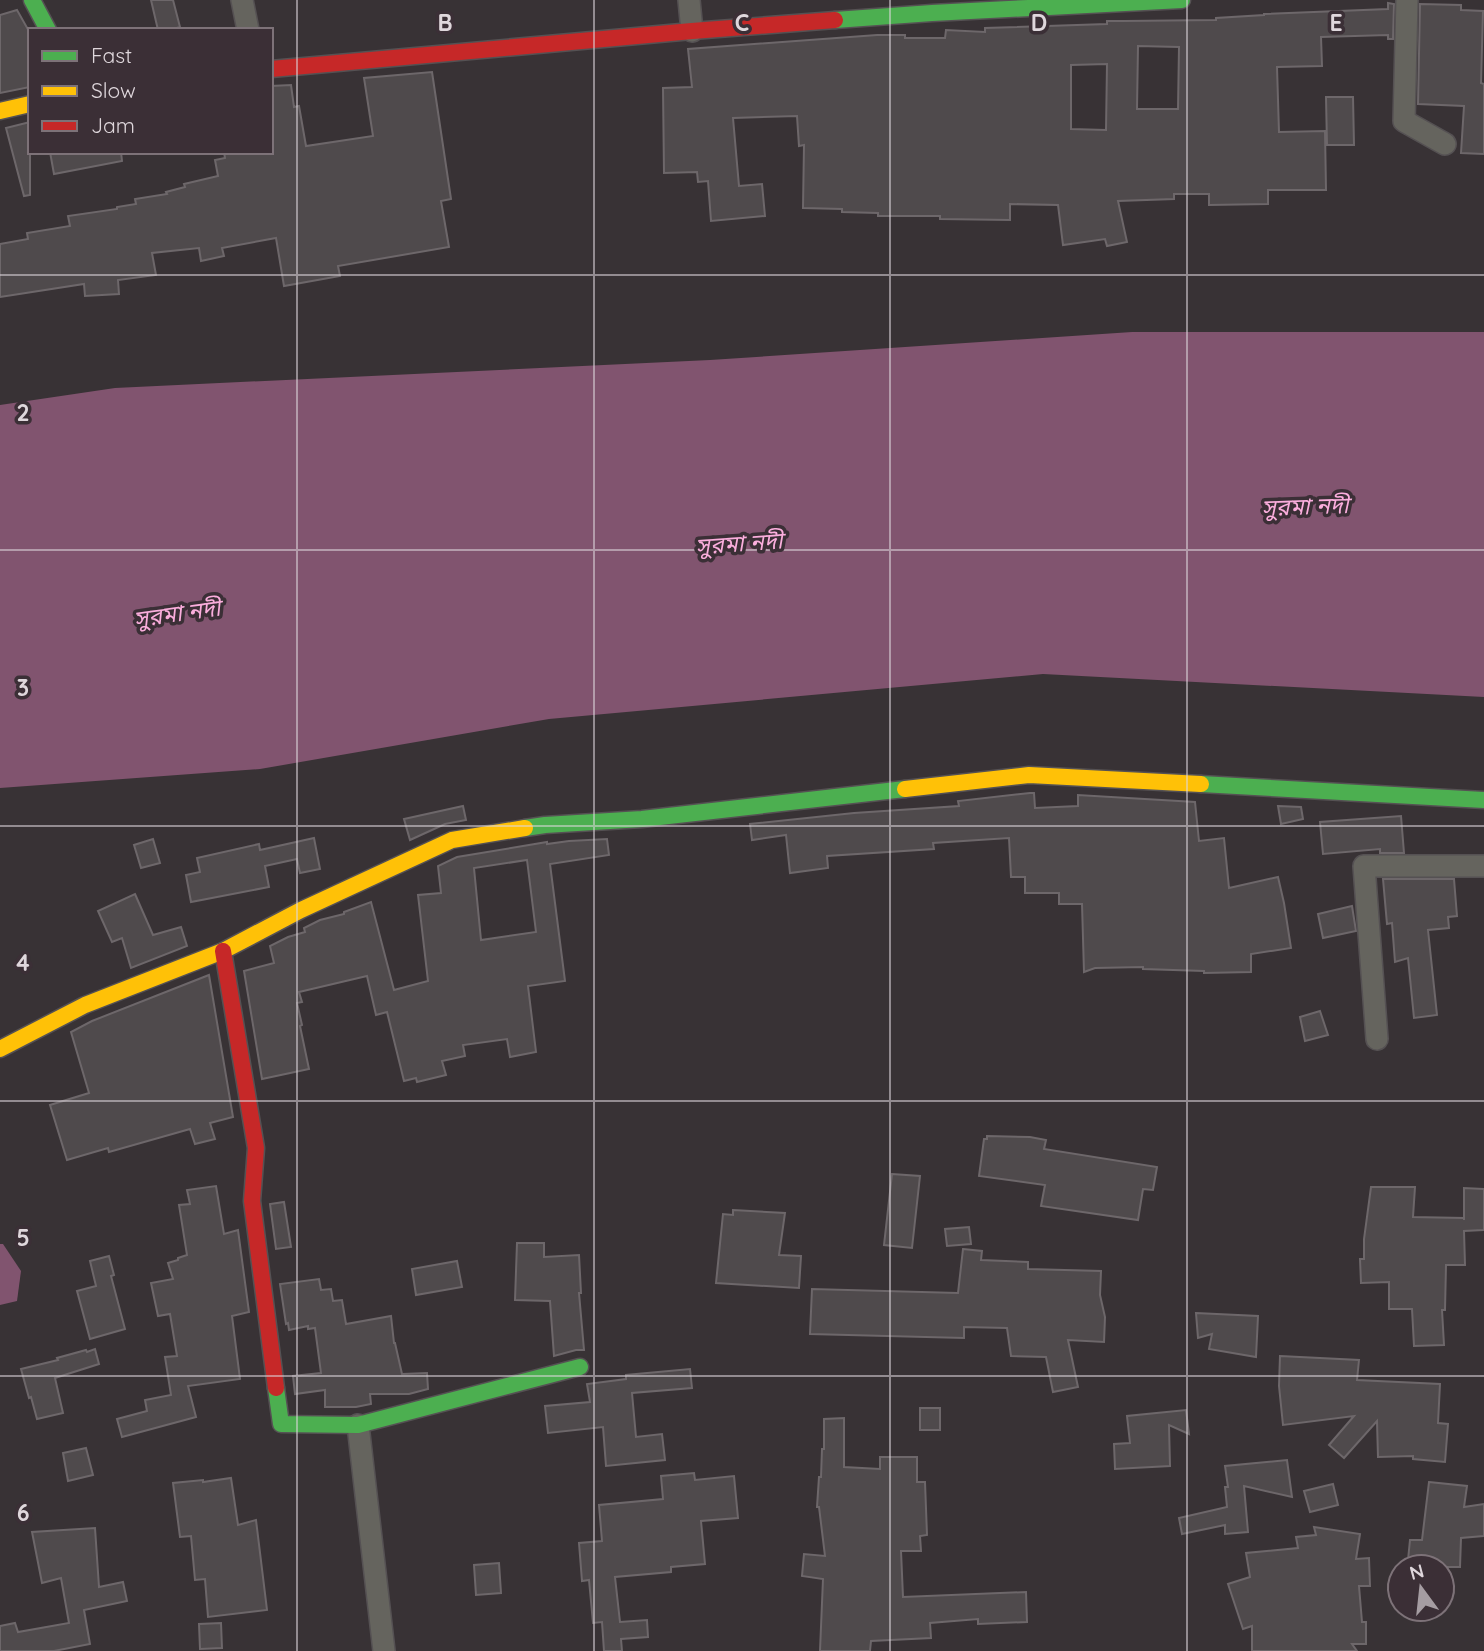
<svg xmlns="http://www.w3.org/2000/svg" width="1484" height="1651" viewBox="0 0 1484 1651" font-family="Quicksand,'Noto Sans Bengali',sans-serif">
<style>
.water{fill:#81546f}
.building{fill:#4f4a4c;stroke:#6d676a;stroke-width:2;fill-rule:evenodd}
.lines{fill:none;stroke-linecap:round;stroke-linejoin:round}
.street-casing{stroke:#555153;stroke-width:24}
.fast-casing{stroke:#555153;stroke-width:19}
.slow-casing{stroke:#555153;stroke-width:19}
.jam-casing{stroke:#555153;stroke-width:19}
.street{stroke:#65645e;stroke-width:21}
.fast{stroke:#4caf50;stroke-width:16}
.slow{stroke:#ffc107;stroke-width:16}
.jam{stroke:#c62828;stroke-width:16}
.grid{fill:none;stroke:#dfd7dc;stroke-width:2;stroke-opacity:0.55}
.labels{text-anchor:middle;dominant-baseline:central;stroke-width:7;stroke-linejoin:round;paint-order:stroke}
.water-label{font-size:23px;font-style:italic;fill:#fbaedd;stroke:#3b2f36}
.grid-label{font-size:23px;text-anchor:middle;font-weight:bold;fill:#dfd7dc;stroke:#3b2f36;stroke-width:7;stroke-linejoin:round;paint-order:stroke}
</style>
<rect width="100%" height="100%" fill="#383235"/>
<g class="water">
<polygon points="1132,332 1484,332 1484,697 1043,674 549,719 260,769 0,788 0,405 115,388 710,360"/>
<polygon points="0,1244 3,1244 21,1271 17,1301 0,1305"/>
</g>
<g class="building">
<polygon points="151,0 173,0 180,27 170,30 158,30"/>
<path d="M1388 3 1394 4 1393 39H1388V35L1321 37 1322 66 1277 67 1279 132 1325 131 1326 190H1268V204L1209 205V194H1174V199L1118 201 1127 242 1107 246 1105 239 1063 245 1058 205 1010 204V220L940 219V216H878V213L842 212V209L803 208 804 145 799 146 797 116 733 118 739 186 762 184 765 216 711 221 708 181 698 182 697 172 664 173 663 88 692 87 688 49 877 35H905V38H945L946 30 985 32V28L1107 24V21H1124L1216 20V18L1264 15V14L1388 9ZM1138 46 1179 47 1178 109H1137ZM1107 64 1106 130 1071 129V65Z"/>
<polygon points="1420,4 1461,5 1461,10 1483,11 1481,83 1484,84 1484,154 1461,153 1464,106 1418,104"/>
<polygon points="17,10 30,33 30,87 0,93 0,15"/>
<polygon points="432,72 451,199 441,201 449,247 338,266 340,276 284,286 276,238 222,248 224,256 201,261 199,248 152,253 156,275 118,280 119,294 85,296 84,284 0,297 0,244 28,239 27,233 70,226 68,216 117,209 117,207 136,204 135,199 167,194 166,192 185,187 184,184 218,176 215,160 225,158 224,152 271,152 271,86 291,85 294,107 299,106 306,146 373,136 364,78"/>
<polygon points="1326,97 1353,97 1354,145 1327,145"/>
<polygon points="30,122 30,195 24,196 6,128"/>
<polygon points="50,152 121,152 122,161 54,174"/>
<polygon points="1030,793 1034,793 1035,808 1078,806 1078,795 1195,802 1199,841 1224,838 1229,888 1278,877 1284,903 1291,948 1251,954 1251,972 1204,973 1204,971 1143,969 1143,967 1095,968 1084,972 1082,904 1059,904 1059,893 1025,893 1025,877 1011,877 1009,838 933,843 934,849 827,856 828,868 790,873 786,835 752,840 750,824 854,813 959,806 958,801"/>
<polygon points="463,806 466,820 445,824 410,840 404,819"/>
<polygon points="1278,806 1301,807 1303,819 1281,824"/>
<polygon points="1401,816 1404,853 1380,853 1380,849 1323,854 1320,822"/>
<polygon points="314,838 320,869 300,873 297,859 265,866 269,887 191,902 186,875 200,872 197,858 259,844 260,850"/>
<polygon points="153,839 160,863 141,868 134,845"/>
<path d="M607 839 609 855 550 864 565 981 528 986 536 1052 510 1057 507 1039 463 1045 465 1056 442 1061 446 1075 417 1082 416 1078 404 1081 387 1012 376 1015 367 976 299 992 302 1002 297 1003 302 1025 300 1026 309 1069 262 1079 244 971 274 963 270 946 288 937 305 932 304 928 320 920 344 914V912L371 902 394 990 428 981 418 895 441 893 438 866 457 857 547 842V844L569 841ZM527 860 536 932 481 940 474 868Z"/>
<polygon points="1383,879 1454,879 1457,916 1448,917 1449,928 1428,930 1437,1015 1414,1018 1408,958 1395,962 1392,923 1387,924"/>
<polygon points="135,894 153,935 181,927 187,946 131,968 122,938 112,942 98,911"/>
<polygon points="1352,906 1356,931 1323,938 1318,914"/>
<polygon points="209,975 233,1117 210,1123 215,1139 195,1144 190,1129 109,1152 108,1148 67,1160 50,1105 89,1093 71,1032 92,1021"/>
<polygon points="1320,1011 1328,1035 1305,1041 1300,1017"/>
<polygon points="987,1136 1030,1137 1046,1140 1044,1149 1157,1167 1153,1190 1143,1189 1138,1220 1041,1206 1045,1185 979,1176 984,1139 987,1139"/>
<polygon points="892,1174 920,1176 912,1248 884,1245"/>
<polygon points="216,1186 224,1234 238,1230 249,1312 232,1316 240,1379 188,1386 196,1417 122,1437 117,1419 147,1411 145,1400 171,1395 165,1357 177,1356 170,1314 158,1316 151,1283 173,1279 168,1263 178,1260 178,1258 187,1255 179,1205 190,1204 187,1190"/>
<polygon points="1371,1187 1415,1187 1413,1217 1464,1218 1464,1220 1464,1188 1484,1189 1484,1230 1464,1231 1465,1265 1446,1265 1445,1310 1442,1310 1444,1345 1414,1346 1412,1309 1389,1309 1389,1282 1361,1283 1360,1259 1364,1259 1364,1239"/>
<polygon points="284,1202 291,1247 276,1249 270,1204"/>
<polygon points="733,1210 785,1213 779,1255 801,1256 799,1288 716,1283 723,1214 733,1215"/>
<polygon points="969,1227 971,1244 947,1246 945,1229"/>
<polygon points="517,1243 544,1243 544,1257 579,1255 581,1293 579,1293 584,1350 576,1350 554,1356 550,1301 515,1300"/>
<polygon points="963,1249 982,1251 981,1260 1028,1262 1028,1269 1101,1271 1100,1295 1105,1317 1104,1342 1068,1340 1078,1387 1053,1392 1046,1357 1011,1356 1007,1328 964,1327 964,1338 810,1334 812,1289 958,1293"/>
<polygon points="109,1256 114,1275 111,1276 125,1329 90,1339 77,1291 96,1286 90,1261"/>
<polygon points="457,1261 462,1287 416,1295 412,1269"/>
<polygon points="319,1279 321,1290 331,1289 333,1301 342,1300 346,1324 391,1316 394,1343 395,1343 402,1374 427,1373 428,1389 409,1394 370,1394 371,1404 356,1407 325,1407 325,1390 295,1394 293,1376 321,1373 315,1328 308,1329 308,1326 289,1330 288,1323 286,1324 280,1284"/>
<polygon points="1196,1313 1258,1316 1256,1357 1209,1349 1212,1334 1198,1338"/>
<polygon points="95,1349 99,1364 55,1378 63,1413 37,1419 31,1397 29,1398 21,1369 58,1360 57,1358 86,1350 87,1352"/>
<polygon points="1280,1356 1359,1360 1357,1380 1440,1384 1438,1423 1448,1424 1445,1462 1413,1459 1413,1456 1378,1457 1377,1421 1344,1458 1329,1445 1354,1416 1283,1425 1279,1386"/>
<polygon points="690,1369 692,1388 632,1393 636,1437 662,1434 665,1460 606,1466 603,1427 548,1433 545,1406 590,1402 587,1384 626,1379 626,1375"/>
<rect x="920" y="1408" width="20" height="22"/>
<polygon points="1186,1410 1189,1434 1169,1425 1170,1466 1115,1469 1114,1444 1130,1443 1127,1416"/>
<polygon points="844,1418 844,1467 880,1469 880,1457 917,1457 917,1482 925,1482 927,1535 920,1536 921,1551 901,1551 903,1597 1026,1592 1027,1622 978,1624 978,1619 930,1623 931,1638 871,1641 870,1651 820,1651 823,1579 802,1576 804,1554 825,1556 819,1507 817,1507 819,1477 821,1477 822,1449 824,1449 824,1419"/>
<polygon points="86,1448 93,1475 68,1481 63,1453"/>
<polygon points="1287,1460 1292,1497 1244,1486 1248,1532 1225,1534 1225,1525 1182,1534 1179,1518 1227,1507 1225,1487 1228,1487 1225,1466"/>
<polygon points="694,1473 695,1480 734,1476 738,1518 701,1521 705,1564 671,1567 671,1572 615,1577 620,1622 647,1620 648,1637 621,1639 622,1651 604,1651 602,1622 593,1623 589,1580 582,1581 579,1543 602,1541 599,1505 663,1499 661,1476"/>
<polygon points="231,1478 238,1525 256,1520 267,1610 208,1617 205,1579 195,1580 191,1536 180,1537 173,1483 203,1480 203,1482"/>
<polygon points="1429,1482 1467,1486 1464,1507 1484,1504 1484,1536 1461,1538 1460,1567 1412,1567 1413,1560 1408,1560 1410,1540 1422,1540"/>
<polygon points="1333,1484 1338,1505 1310,1512 1304,1491"/>
<polygon points="1314,1527 1360,1534 1356,1559 1369,1558 1370,1586 1359,1586 1362,1622 1366,1622 1366,1644 1352,1644 1357,1651 1252,1651 1252,1626 1243,1629 1228,1584 1250,1577 1246,1553 1298,1548 1296,1537 1316,1535"/>
<polygon points="95,1528 99,1587 123,1582 127,1601 84,1610 90,1644 54,1651 0,1651 0,1626 15,1623 18,1632 69,1623 61,1578 42,1583 32,1532"/>
<polygon points="499,1563 501,1593 476,1595 474,1565"/>
<polygon points="221,1623 222,1648 200,1649 199,1624"/>
</g>
<g class="lines">
<defs>
<g id="street">
<polyline points="242,0 248,30"/>
<polyline points="689,0 692,31"/>
<polyline points="1407,0 1404,121 1445,144"/>
<polyline points="1377,1039 1364,866 1484,866"/>
<polyline points="358,1425 384,1651"/>
</g>
<g id="fast">
<polyline points="32,0 48,30"/>
<polyline points="835,20 932,13 1182,0"/>
<polyline points="1201,784 1484,800"/>
<polyline points="525,828 545,825 642,819 905,789"/>
<polyline points="276,1388 281,1424 358,1425 580,1367"/>
</g>
<g id="slow">
<polyline points="0,111 30,104"/>
<polyline points="905,789 1029,775 1201,784"/>
<polyline points="0,1049 85,1005 223,951 301,910 452,840 525,828"/>
</g>
<g id="jam">
<polyline points="271,69 692,31 835,20"/>
<polyline points="223,951 256,1148 252,1201 276,1388"/>
</g>
</defs>
<use href="#street" class="street-casing"/>
<use href="#fast" class="fast-casing"/>
<use href="#slow" class="slow-casing"/>
<use href="#jam" class="jam-casing"/>
<use href="#street" class="street"/>
<use href="#fast" class="fast"/>
<use href="#slow" class="slow"/>
<use href="#jam" class="jam"/>
</g>
<path class="grid" d="M297 0V1651M594 0V1651M890 0V1651M1187 0V1651M0 275H1484M0 550H1484M0 826H1484M0 1101H1484M0 1376H1484"/>
<g class="labels">
<g class="water-label">
<text transform="translate(1305 506) rotate(-2)">সুরমা নদী</text>
<text transform="translate(739 543) rotate(-4)">সুরমা নদী</text>
<text transform="translate(177 613) rotate(-8)">সুরমা নদী</text>
</g>
</g>
<g class="grid-label">
<text x="445" y="31">B</text>
<text x="742" y="31">C</text>
<text x="1039" y="31">D</text>
<text x="1336" y="31">E</text>
<text x="23" y="421">2</text>
<text x="23" y="696">3</text>
<text x="23" y="971">4</text>
<text x="23" y="1246">5</text>
<text x="23" y="1521">6</text>
</g>
<rect x="28" y="28" width="245" height="126" fill="#3b2f36" stroke="#7d7278" stroke-width="2"/>
<rect x="42" y="51" width="35" height="10" fill="#4caf50" stroke="#7d7278" stroke-width="2"/>
<text x="91" y="63" font-size="21" fill="#dfd7dc">Fast</text>
<rect x="42" y="86" width="35" height="10" fill="#ffc107" stroke="#7d7278" stroke-width="2"/>
<text x="91" y="98" font-size="21" fill="#dfd7dc">Slow</text>
<rect x="42" y="121" width="35" height="10" fill="#c62828" stroke="#7d7278" stroke-width="2"/>
<text x="91" y="133" font-size="21" fill="#dfd7dc">Jam</text>
<g transform="translate(1421 1588) rotate(345)"><circle r="33" fill="#3b2f36" stroke="#7d7278" stroke-width="2"/>
<path d="M0-5L12 26L0 18L-12 26Z" fill="#a59da2"/>
<text y="-10" font-size="19" font-weight="bold" text-anchor="middle" fill="#dfd7dc">N</text>
</g>
</svg>
